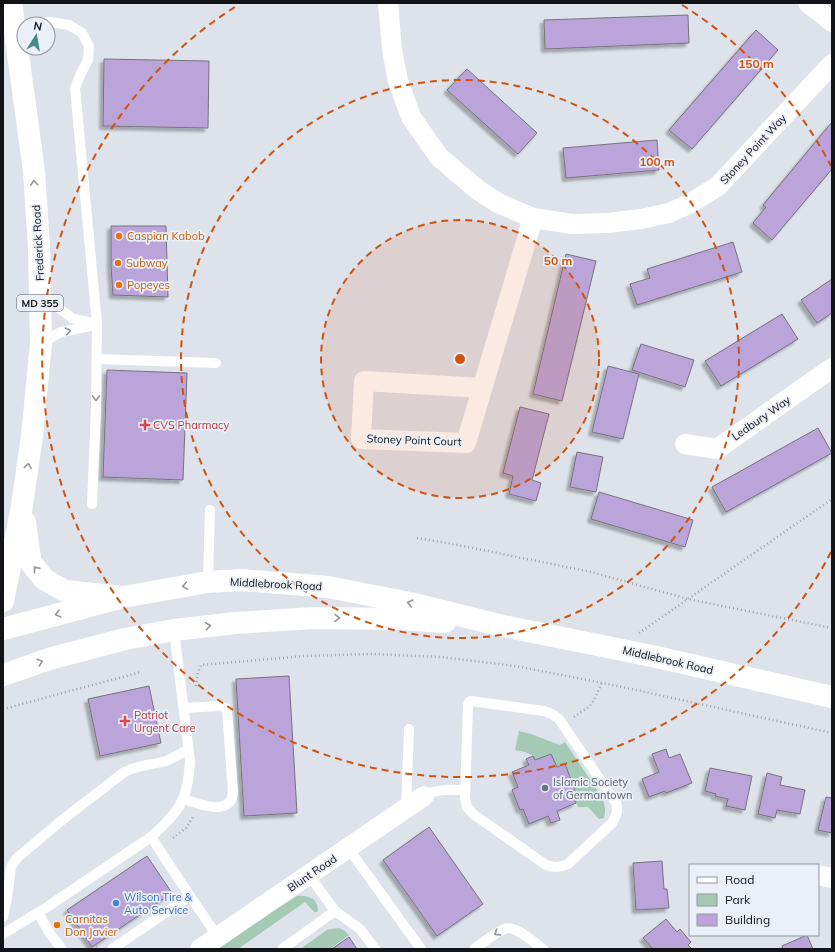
<svg xmlns="http://www.w3.org/2000/svg" width="835" height="952" viewBox="0 0 835 952" font-family="Mulish,sans-serif">
<style>
.green{fill:#a4cab5}
.building{fill:#baa4da;stroke:#77737c;filter:url(#shadow)}
.lines{fill:none;stroke-linecap:round;stroke-linejoin:round}
.path{stroke:#9ea2a9;stroke-width:2.5;stroke-dasharray:1 3;stroke-linecap:butt}
.service{stroke:#fff;stroke-width:10}
.minor{stroke:#fff;stroke-width:20}
.tertiary{stroke:#fff;stroke-width:22}
.primary{stroke:#fff;stroke-width:22}
.oneway{stroke:#949596}
.ring{fill:none;stroke:#d2520d;stroke-width:2;stroke-dasharray:7 5}
.food-dot{fill:#e8710a;stroke:#eaeff8;stroke-width:1.5}
.health-dot{fill:#e0444e;stroke:#eaeff8;stroke-width:1.5}
.worship-dot{fill:#6b7280;stroke:#eaeff8;stroke-width:1.5}
.shop-dot{fill:#3f7fe0;stroke:#eaeff8;stroke-width:1.5}
.labels{text-anchor:middle;dominant-baseline:central;stroke-width:3.5;stroke-linejoin:round;paint-order:stroke}
.shield{fill:#eaeff8;stroke:#52555a;stroke-width:1}
.shield-label{font-size:10px;font-weight:bold;fill:#111316}
.street-label{font-size:11px;fill:#111316;stroke:#eaeff8}
.food-label{font-size:11px;fill:#c56008;stroke:#eaeff8;text-anchor:start}
.health-label{font-size:11px;fill:#be3a42;stroke:#eaeff8;text-anchor:start}
.worship-label{font-size:11px;fill:#5b616d;stroke:#eaeff8;text-anchor:start}
.shop-label{font-size:11px;fill:#366cbe;stroke:#eaeff8;text-anchor:start}
.centre{fill:#d2520d;stroke:#eaeff8;stroke-width:2}
.ring-label{font-size:12px;text-anchor:middle;font-weight:bold;fill:#d2520d;stroke:#eaeff8;stroke-width:3.5;stroke-linejoin:round;paint-order:stroke}
</style>
<defs>
<filter id="shadow"><feDropShadow dx="-3.5" dy="3.5" stdDeviation="1" flood-color="#0004"/></filter>
</defs>
<rect width="100%" height="100%" fill="#dde2eb"/>
<g class="green">
<path d="M519 731 531 734 560 745 565 742 601 796C605 804 606 809 604 818L599 819 588 807H578L571 792 575 790 565 764 557 767 551 754 535 760 533 756 525 752 515 750Z"/>
<path d="M297 896C307 895 318 898 318 910L317 912H314L305 902 238 949H218L273 911Z"/>
<polygon points="339,928 345,931 349,935 330,949 304,949 303,947 327,930 331,929"/>
</g>
<g class="building">
<polygon points="688,15 689,43 545,49 544,20"/>
<polygon points="756,30 778,50 692,149 669,130"/>
<polygon points="104,59 209,61 208,128 103,126"/>
<polygon points="467,69 537,133 518,154 447,90"/>
<polygon points="832,122 832,169 772,240 753,223 766,207 763,205"/>
<polygon points="657,140 659,170 566,178 563,148"/>
<polygon points="111,226 166,226 168,297 113,295 111,266"/>
<polygon points="733,242 742,272 637,305 630,284 650,278 647,269"/>
<polygon points="566,254 596,261 562,401 533,394"/>
<polygon points="832,279 832,313 817,323 801,300"/>
<polygon points="782,314 798,339 721,386 705,361"/>
<polygon points="641,344 694,360 685,387 632,370"/>
<polygon points="608,366 639,374 623,439 592,432"/>
<polygon points="107,370 187,373 183,480 103,477"/>
<polygon points="520,407 549,414 532,480 541,483 536,501 509,494 513,476 503,473"/>
<polygon points="818,428 832,453 726,512 712,487"/>
<polygon points="577,452 603,457 596,492 570,487"/>
<polygon points="599,492 693,520 685,547 591,519"/>
<polygon points="289,676 297,813 244,816 236,679"/>
<polygon points="149,686 161,743 100,756 88,699"/>
<polygon points="666,749 669,758 680,754 692,783 666,793 665,791 649,797 642,779 659,772 652,754"/>
<polygon points="551,754 557,767 565,764 575,790 571,792 576,803 557,811 560,820 551,823 548,816 529,824 523,809 520,810 512,790 518,787 512,772 529,765 526,759 533,756 535,760"/>
<polygon points="710,768 752,776 745,810 726,806 728,799 715,796 716,794 705,791"/>
<polygon points="767,773 782,777 780,785 805,790 800,814 777,810 775,818 758,814"/>
<polygon points="826,797 832,798 832,833 818,830"/>
<polygon points="429,827 483,904 437,936 383,860"/>
<polygon points="147,856 172,893 92,947 67,910"/>
<polygon points="662,861 664,889 667,889 669,908 636,910 633,863"/>
<polygon points="666,919 677,932 680,929 691,942 688,945 692,949 653,949 643,938"/>
<polygon points="807,935 813,949 783,949 782,946"/>
<polygon points="349,937 357,949 332,949"/>
</g>
<g class="lines">
<g class="path">
<polyline points="417,538 458,545 591,572 688,599 832,628"/>
<polyline points="639,633 832,499"/>
<polyline points="196,686 198,672 201,665 304,656 372,654 441,657 515,666 613,685 832,733"/>
<polyline points="3,709 141,672"/>
<polyline points="574,717 590,706 594,700 602,683"/>
<polyline points="173,838 186,828 193,817"/>
<polyline points="93,949 99,945"/>
</g>
<g class="service">
<polyline points="28,24 50,22 69,25 82,33 89,46 88,60 81,73 75,88 97,324 96,408 92,504"/>
<polyline points="40,294 72,318 97,324"/>
<polyline points="41,343 61,332 95,325"/>
<polyline points="97,359 216,363"/>
<polyline points="208,582 210,510"/>
<path d="M471 701 544 711 552 714 559 719 616 803 617 807V812L613 822 568 864C560 868 554 868 546 865L473 814 467 807 465 798 468 705 469 702Z"/>
<path d="M424 796C438 788 450 790 465 790"/>
<path d="M183 799C197 803 230 818 233 793L227 710 226 708 220 706 184 708"/>
<polyline points="406,809 409,729"/>
<polyline points="151,837 190,896"/>
<polyline points="348,848 421,949"/>
<polyline points="335,911 360,929 375,949"/>
<polyline points="38,913 51,935 62,949"/>
<path d="M3 917 7 898 11 867 17 858 61 821 123 773C136 765 152 765 166 761 174 758 181 753 188 749"/>
<path d="M3 934 47 907 151 837C179 812 188 800 190 762L174 630"/>
<polyline points="112,949 190,896 218,937"/>
<polyline points="282,949 335,911 309,875"/>
<path d="M474 949C481 944 500 929 508 928 518 928 535 943 543 949"/>
</g>
<g class="minor">
<polyline points="388,3 392,50 398,81 411,117 439,157 478,190 498,203 533,218 572,224 608,223 641,219 669,213 691,203 718,186 832,64"/>
<polyline points="808,3 832,22"/>
<polyline points="482,388 364,381 361,439 466,443 533,218"/>
<polyline points="685,444 717,449 832,368"/>
<polyline points="818,875 832,878"/>
<polyline points="200,949 424,796"/>
</g>
<g class="tertiary">
<polyline points="3,629 123,597 208,582 241,580 328,587 410,603 503,626 558,637 652,656 832,697"/>
<polyline points="3,675 49,659 125,639 174,630 236,623 313,618 400,619 445,622"/>
</g>
<g class="primary">
<polyline points="25,522 28,545 31,563 44,579 65,591 123,597"/>
<polyline points="3,601 21,512 32,436 41,343 39,247 34,171 11,3"/>
</g>
</g>
<defs><path id="oneway-chevron" d="M-2-3.5L2.5 0L-2 3.5" fill="none" stroke-width="1.6" stroke-linecap="round" stroke-linejoin="round"/></defs>
<g class="oneway">
<use href="#oneway-chevron" transform="translate(34 183) rotate(-94)"/>
<use href="#oneway-chevron" transform="translate(68 331) rotate(-13)"/>
<use href="#oneway-chevron" transform="translate(96 398) rotate(91)"/>
<use href="#oneway-chevron" transform="translate(28 466) rotate(-82)"/>
<use href="#oneway-chevron" transform="translate(36 569) rotate(-129)"/>
<use href="#oneway-chevron" transform="translate(185 586) rotate(170)"/>
<use href="#oneway-chevron" transform="translate(410 603) rotate(-167)"/>
<use href="#oneway-chevron" transform="translate(58 614) rotate(165)"/>
<use href="#oneway-chevron" transform="translate(337 618) rotate(1)"/>
<use href="#oneway-chevron" transform="translate(208 626) rotate(-6)"/>
<use href="#oneway-chevron" transform="translate(40 662) rotate(-19)"/>
<use href="#oneway-chevron" transform="translate(497 933) rotate(147)"/>
</g>
<circle cx="460" cy="359" r="139" fill="#d2520d" fill-opacity=".12"/>
<g class="ring">
<circle cx="460" cy="359" r="139"/>
<circle cx="460" cy="359" r="279"/>
<path d="M831 552A418 418 0 1 1 238 5M682 5A418 418 0 0 1 831 166"/>
</g>
<g class="food-dot">
<circle cx="119" cy="236" r="4"/>
<circle cx="118" cy="263" r="4"/>
<circle cx="119" cy="285" r="4"/>
<circle cx="57" cy="925" r="4"/>
</g>
<g class="health-dot">
<path d="M143 419h4v4h4v4h-4v4h-4v-4h-4v-4h4z"/>
<path d="M123 715h4v4h4v4h-4v4h-4v-4h-4v-4h4z"/>
</g>
<circle class="worship-dot" cx="545" cy="788" r="4"/>
<circle class="shop-dot" cx="116" cy="903" r="4"/>
<g class="labels">
<rect class="shield" x="17" y="295" width="46" height="16" rx="3"/>
<g class="shield-label">
<text x="40" y="303">MD 355</text>
</g>
<g class="street-label">
<text transform="translate(753 149) rotate(-47)">Stoney Point Way</text>
<text transform="translate(38 243) rotate(-93)">Frederick Road</text>
<text transform="translate(761 418) rotate(-35)">Ledbury Way</text>
<text transform="translate(414 440) rotate(2)">Stoney Point Court</text>
<text transform="translate(276 584) rotate(3)">Middlebrook Road</text>
<text transform="translate(668 660) rotate(13)">Middlebrook Road</text>
<text transform="translate(312 873) rotate(-34)">Blunt Road</text>
</g>
<g class="food-label">
<text x="127" y="236">Caspian Kabob</text>
<text x="126" y="263">Subway</text>
<text x="127" y="285">Popeyes</text>
<text x="65" y="919">Carnitas<tspan x="65" dy="13">Don Javier</tspan></text>
</g>
<g class="health-label">
<text x="153" y="425">CVS Pharmacy</text>
<text x="134" y="715">Patriot<tspan x="134" dy="13">Urgent Care</tspan></text>
</g>
<g class="worship-label">
<text x="553" y="782">Islamic Society<tspan x="553" dy="13">of Germantown</tspan></text>
</g>
<g class="shop-label">
<text x="124" y="897">Wilson Tire &amp;<tspan x="124" dy="13">Auto Service</tspan></text>
</g>
</g>
<circle cx="460" cy="359" r="6" class="centre"/>
<g class="ring-label">
<text x="756" y="68">150 m</text>
<text x="657" y="166">100 m</text>
<text x="558" y="265">50 m</text>
</g>
<rect width="835" height="952" fill="none" stroke="#111316" stroke-width="8"/>
<rect x="689" y="864" width="130" height="72" fill="#eaeff8" stroke="#93979e"/>
<rect x="697" y="877" width="20" height="6" fill="#ffffff" stroke="#93979e"/>
<text x="725" y="884" font-size="12" fill="#111316">Road</text>
<rect x="697" y="894" width="20" height="12" fill="#a4cab5" stroke="#93979e"/>
<text x="725" y="904" font-size="12" fill="#111316">Park</text>
<rect x="697" y="914" width="20" height="12" fill="#baa4da" stroke="#93979e"/>
<text x="725" y="924" font-size="12" fill="#111316">Building</text>
<g transform="translate(36 36) rotate(11)"><circle r="19" fill="#eaeff8" stroke="#93979e"/>
<path d="M0-3L7 15L0 10L-7 15Z" fill="#438b8b"/>
<text y="-6" font-size="11" font-weight="bold" text-anchor="middle" fill="#111316">N</text>
</g>
</svg>
